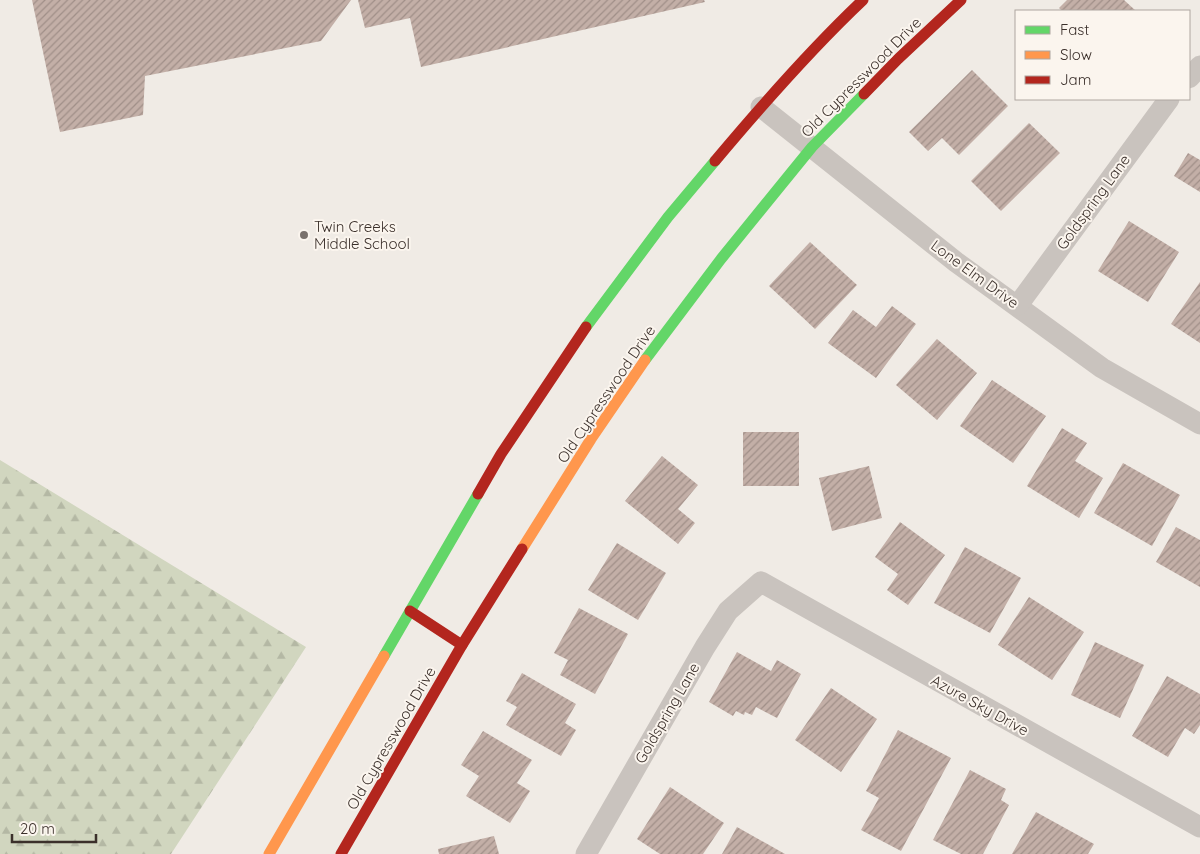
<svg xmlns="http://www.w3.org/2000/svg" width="1200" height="854" viewBox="0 0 1200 854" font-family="Quicksand,sans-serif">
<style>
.forest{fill:url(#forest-firs)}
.building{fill:url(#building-hatch)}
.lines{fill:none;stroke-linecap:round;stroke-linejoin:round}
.street{stroke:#c9c3be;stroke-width:21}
.fast{stroke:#63d668;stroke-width:11}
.slow{stroke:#ff974d;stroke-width:11}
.jam{stroke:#b3261e;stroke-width:11}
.poi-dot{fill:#7a716c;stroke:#fbf5ee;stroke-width:2}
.labels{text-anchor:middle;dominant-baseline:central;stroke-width:4;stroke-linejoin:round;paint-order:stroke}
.street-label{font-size:15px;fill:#3b302b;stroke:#fbf5ee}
.poi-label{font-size:15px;fill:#3b302b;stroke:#fbf5ee;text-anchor:start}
</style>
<defs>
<pattern id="forest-firs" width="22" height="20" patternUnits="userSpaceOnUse" patternTransform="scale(1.25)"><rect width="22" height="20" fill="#d1d6bf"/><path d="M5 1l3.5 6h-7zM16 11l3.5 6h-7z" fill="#b4b8a4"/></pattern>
<pattern id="building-hatch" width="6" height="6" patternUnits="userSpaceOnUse" patternTransform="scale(1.25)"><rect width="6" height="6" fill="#c3afa7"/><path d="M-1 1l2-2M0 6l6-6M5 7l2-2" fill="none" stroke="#a08f88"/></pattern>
</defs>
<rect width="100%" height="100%" fill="#f0ebe5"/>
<polygon class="forest" points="0,460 306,647 171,854 0,854"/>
<g class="building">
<polygon points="32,0 351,0 321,41 145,76 143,115 60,132"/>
<polygon points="358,0 704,0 705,2 421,67 410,18 365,28"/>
<polygon points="1067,0 1124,0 1136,11 1062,11 1059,8"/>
<polygon points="972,70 1008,106 959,155 942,138 928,151 909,132"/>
<polygon points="1029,123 1060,153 1001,211 971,181"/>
<polygon points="1188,153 1200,160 1200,192 1174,176"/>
<polygon points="1129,221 1179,252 1148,302 1098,271"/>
<polygon points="810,242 857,285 815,329 769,286"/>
<polygon points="1200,282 1200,343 1171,324"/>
<polygon points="892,306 916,324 876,378 828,343 853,310 876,327"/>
<polygon points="937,339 977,373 937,420 896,385"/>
<polygon points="992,380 1046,416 1013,463 960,426"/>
<polygon points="1062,428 1087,443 1075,461 1103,478 1079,518 1027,486"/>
<rect x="743" y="432" width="56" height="54"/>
<polygon points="662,456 698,485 678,509 695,523 678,544 625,501"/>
<polygon points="1123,463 1180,495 1152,546 1094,513"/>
<polygon points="869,466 882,518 832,531 819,478"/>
<polygon points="900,522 945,555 908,605 887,590 898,574 875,557"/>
<polygon points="1176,527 1200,540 1200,587 1156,562"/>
<polygon points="617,543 666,573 638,620 588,590"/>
<polygon points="965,547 1021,578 990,633 934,603"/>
<polygon points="1029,597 1084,632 1052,680 998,645"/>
<polygon points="579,608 628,634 595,694 560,675 568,660 554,653"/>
<polygon points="1095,642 1144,665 1120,718 1071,695"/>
<polygon points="737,652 771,671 777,660 801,674 777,718 756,707 752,715 745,712 744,715 736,711 733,716 709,702"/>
<polygon points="522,673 576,704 565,723 576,730 561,756 506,725 517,707 506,701"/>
<polygon points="1167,676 1200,694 1200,725 1194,734 1185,728 1168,757 1132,736"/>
<polygon points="831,688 877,719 841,772 795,740"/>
<polygon points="898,730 951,758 901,851 861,830 879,798 866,791"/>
<polygon points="483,731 532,760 517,783 530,791 510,823 466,796 479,776 461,765"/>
<polygon points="970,770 1006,789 1001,800 1009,805 983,854 961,854 933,840"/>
<polygon points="670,787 724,823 703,854 660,854 637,839"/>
<polygon points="1036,812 1094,844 1088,854 1012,854"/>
<polygon points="737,827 785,854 722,854"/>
<polygon points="494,836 499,854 439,854 438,849"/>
</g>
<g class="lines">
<g class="street">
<polyline points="1189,78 1200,66"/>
<polyline points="761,107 956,262 1102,368 1200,424"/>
<polyline points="1018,305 1169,99"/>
<polyline points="586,854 705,647 728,611 761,582 1200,827"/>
</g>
<g class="fast">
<polyline points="586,327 668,217 715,161"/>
<polyline points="645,360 721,259 812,147 864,94"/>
<polyline points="384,656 478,494"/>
</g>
<g class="slow">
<polyline points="522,549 591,439 645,360"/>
<polyline points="269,854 384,656"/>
</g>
<g class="jam">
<polyline points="864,94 898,59 961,0"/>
<path d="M715 161C762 105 810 50 863 0"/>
<polyline points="478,494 501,454 586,327"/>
<polyline points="410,611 462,645"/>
<polyline points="341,854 462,645 522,549"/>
</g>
</g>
<circle class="poi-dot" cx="304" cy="235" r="5"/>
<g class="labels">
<g class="street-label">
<text transform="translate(861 77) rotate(-45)">Old Cypresswood Drive</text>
<text transform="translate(1093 202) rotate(-54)">Goldspring Lane</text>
<text transform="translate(975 274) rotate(36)">Lone Elm Drive</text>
<text transform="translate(606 394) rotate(-56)">Old Cypresswood Drive</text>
<text transform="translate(980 705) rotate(29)">Azure Sky Drive</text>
<text transform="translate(667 713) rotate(-60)">Goldspring Lane</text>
<text transform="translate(391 738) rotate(-60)">Old Cypresswood Drive</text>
</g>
<g class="poi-label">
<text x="314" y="226">Twin Creeks<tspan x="314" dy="17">Middle School</tspan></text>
</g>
</g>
<rect x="1015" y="10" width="175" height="90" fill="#fbf5ee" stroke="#aea6a0"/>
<rect x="1025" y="26" width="25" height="8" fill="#63d668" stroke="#aea6a0"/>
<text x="1060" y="35" font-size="15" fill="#3b302b">Fast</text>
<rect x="1025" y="51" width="25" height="8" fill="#ff974d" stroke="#aea6a0"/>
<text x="1060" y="60" font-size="15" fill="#3b302b">Slow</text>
<rect x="1025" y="76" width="25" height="8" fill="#b3261e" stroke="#aea6a0"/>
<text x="1060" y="85" font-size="15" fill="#3b302b">Jam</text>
<path d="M12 834v8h84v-8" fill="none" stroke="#3b302b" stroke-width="2.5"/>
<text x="20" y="834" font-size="15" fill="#3b302b" stroke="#fbf5ee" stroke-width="4" paint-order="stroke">20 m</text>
</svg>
